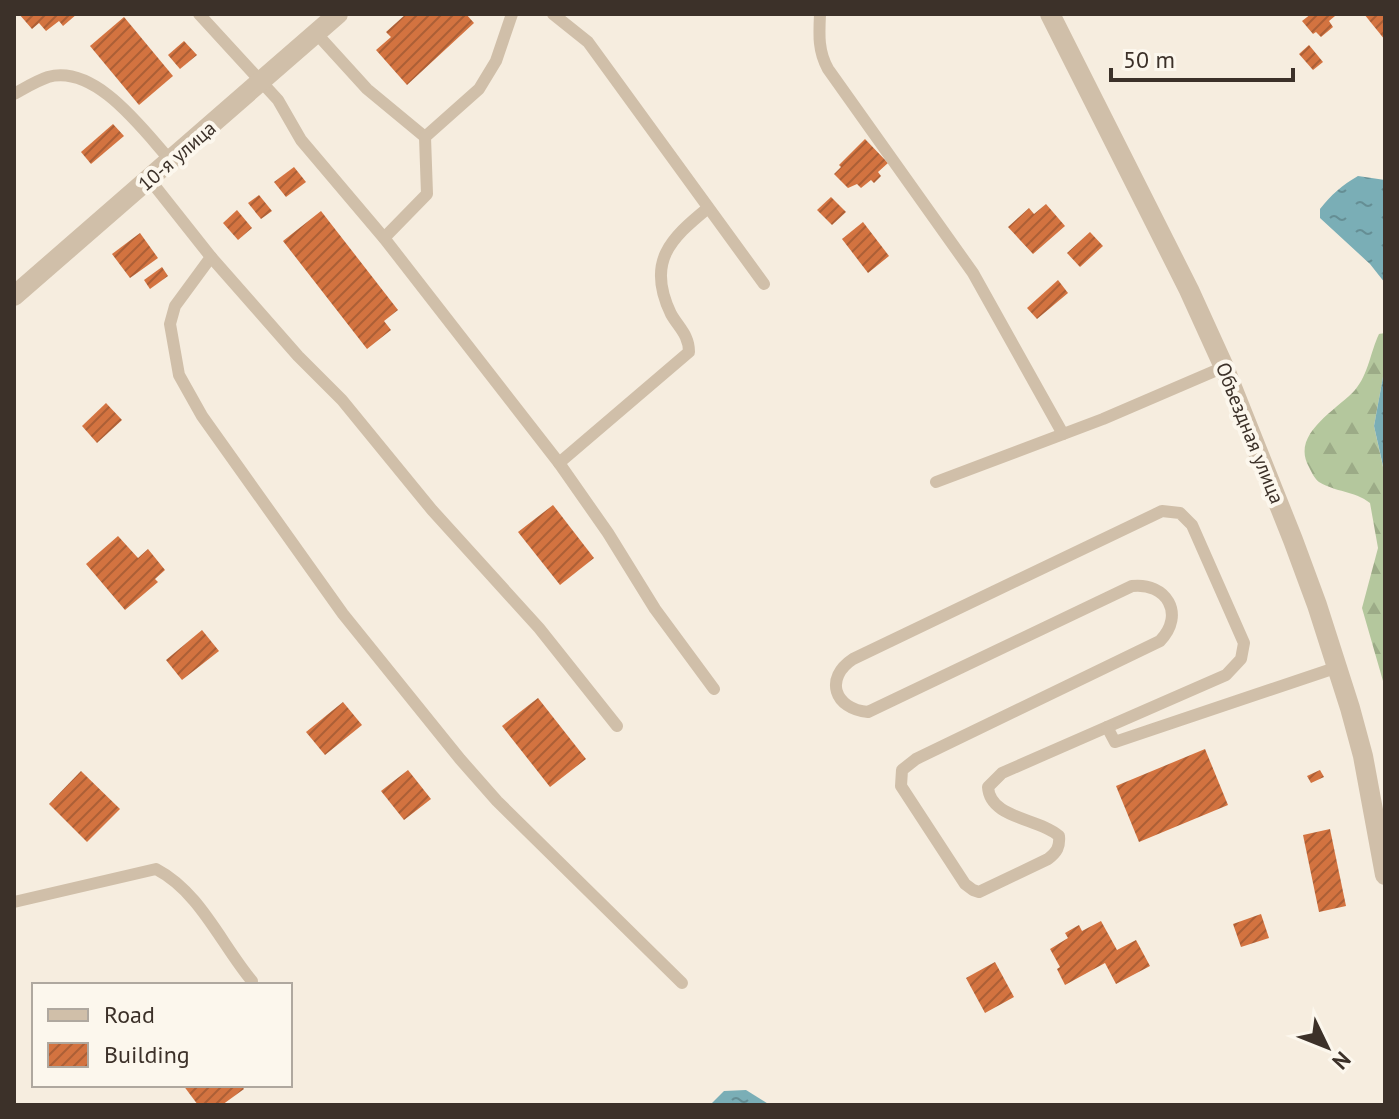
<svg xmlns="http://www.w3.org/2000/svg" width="1399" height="1119" viewBox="0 0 1399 1119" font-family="'PT Sans',sans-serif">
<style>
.forest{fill:url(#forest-firs)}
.water{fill:url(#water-ripples)}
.building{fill:url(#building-hatch)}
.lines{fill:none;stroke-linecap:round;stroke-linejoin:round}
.lane{stroke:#d0bfa9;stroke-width:12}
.street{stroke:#d0bfa9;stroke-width:20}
.labels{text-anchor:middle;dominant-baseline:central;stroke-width:8;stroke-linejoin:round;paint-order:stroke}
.street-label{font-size:20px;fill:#3c3129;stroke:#fcf7ed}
</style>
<defs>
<pattern id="forest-firs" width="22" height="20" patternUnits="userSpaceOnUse" patternTransform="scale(2)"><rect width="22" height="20" fill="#b4c79d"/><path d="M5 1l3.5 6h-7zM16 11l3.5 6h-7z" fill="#9cab87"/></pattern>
<pattern id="water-ripples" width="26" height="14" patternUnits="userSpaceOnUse" patternTransform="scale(2)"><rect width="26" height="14" fill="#7aaeb6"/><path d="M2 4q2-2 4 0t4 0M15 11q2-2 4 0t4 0" fill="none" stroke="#658e94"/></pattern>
<pattern id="building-hatch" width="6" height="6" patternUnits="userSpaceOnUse" patternTransform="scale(2)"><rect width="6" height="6" fill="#d37340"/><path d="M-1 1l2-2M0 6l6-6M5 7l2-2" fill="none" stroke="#ac5f36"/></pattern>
</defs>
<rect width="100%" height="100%" fill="#f6eddf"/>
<path class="forest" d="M1385 333V366L1374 426 1385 476V688L1362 608 1378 548 1370 503C1355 491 1335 492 1319 482 1314 478 1312 473 1309 467 1290 434 1337 410 1355 390 1369 373 1370 353 1379 334Z"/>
<g class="water">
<path d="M1358 176 1385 180V283L1370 264 1320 218V209C1331 195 1342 185 1358 176Z"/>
<polygon points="1385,366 1385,475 1374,426"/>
<polygon points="746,1090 770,1105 710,1105 724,1091"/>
</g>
<g class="building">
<polygon points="19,14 77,14 63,26 59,21 46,31 39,23 32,29"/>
<polygon points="406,14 466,14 474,23 407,85 376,50 391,37 386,32"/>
<polygon points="1311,14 1333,14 1335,16 1329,21 1333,27 1321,37 1316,32 1313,34 1302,21"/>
<polygon points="1364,14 1385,14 1385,40"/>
<polygon points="124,17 173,76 139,105 90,46"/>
<polygon points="184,41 197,55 180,69 168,55"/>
<polygon points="1309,45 1323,62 1313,70 1299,54"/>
<polygon points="113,124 124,136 91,164 81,152"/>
<polygon points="865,139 888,163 878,172 881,176 874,183 871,180 861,188 857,184 848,188 834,174 841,167 839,165"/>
<polygon points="294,167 306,182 286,197 274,182"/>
<polygon points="259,195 272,211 261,219 248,203"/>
<polygon points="831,197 846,212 832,225 817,210"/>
<polygon points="1046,204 1065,226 1033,254 1008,227 1029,208 1034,214"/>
<polygon points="237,210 252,228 238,240 223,223"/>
<polygon points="321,211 398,310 384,321 391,330 367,349 283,241"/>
<polygon points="863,222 889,256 868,273 842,239"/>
<polygon points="1090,232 1103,246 1080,267 1067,253"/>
<polygon points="140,233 158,258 130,278 112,254"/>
<polygon points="162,267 168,276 150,289 144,280"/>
<polygon points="1058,280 1068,293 1037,319 1027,308"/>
<polygon points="106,403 122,420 97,443 82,426"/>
<polygon points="553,505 594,558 560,585 518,532"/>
<polygon points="118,536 138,558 148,549 165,570 155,579 158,582 125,610 86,564"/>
<polygon points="202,630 219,651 182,680 166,660"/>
<polygon points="538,698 586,759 550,787 502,726"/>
<polygon points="343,702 362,725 325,755 306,732"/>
<polygon points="1205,749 1228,805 1139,842 1116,786"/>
<polygon points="408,770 431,799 404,820 381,791"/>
<polygon points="1320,770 1324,777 1311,783 1307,776"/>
<polygon points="81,771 120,809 87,842 49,804"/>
<polygon points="1330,829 1346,906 1319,912 1303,835"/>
<polygon points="1261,914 1269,938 1241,947 1233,924"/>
<polygon points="1101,921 1117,950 1136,940 1150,966 1116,984 1105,963 1065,985 1057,969 1060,967 1050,949 1068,938 1065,933 1079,925 1082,931"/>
<polygon points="995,962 1014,997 985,1013 966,978"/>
<polygon points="183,1085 241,1085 244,1089 222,1105 198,1105"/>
</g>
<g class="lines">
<g class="lane">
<polyline points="199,14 278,100 301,140 384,238 559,463 608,533 655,609 714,689"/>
<polyline points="553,14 588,42 764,284"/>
<path d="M820 14C819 35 818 51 828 69L973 273 1063 434"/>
<polyline points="316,33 367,89 425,137"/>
<path d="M14 94C25 88 36 81 48 77 96 64 143 130 171 161"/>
<polyline points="150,180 211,257 175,306 170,324 179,375 202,416 343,614 460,759 497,801 682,983"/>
<polyline points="384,238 427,194 425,137 479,89 496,61 512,14"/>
<polyline points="211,257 298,356 342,400 432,510 539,628 617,726"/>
<path d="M559 463 689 352C689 335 679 328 671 314 646 262 670 239 708 208"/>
<polyline points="936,482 1103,419 1224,367"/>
<path d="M1162 511 1180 513 1192 525 1244 643 1241 659 1226 675 1002 773 988 787C990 819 1039 818 1059 836 1060 847 1057 852 1048 859L979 892 973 890 965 884 901 786 902 770 916 759 1160 641C1186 614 1166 582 1132 586L868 712C834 709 824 678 853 659Z"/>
<polyline points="1107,727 1115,742 1338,667"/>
<path d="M14 902 156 869C200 892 221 944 252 981"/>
</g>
<g class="street">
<polyline points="1050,14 1189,290 1224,367 1293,540 1317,605 1350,708 1363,756 1385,875"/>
<polyline points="14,296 338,14"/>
</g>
</g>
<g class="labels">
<g class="street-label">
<text transform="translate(177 156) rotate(-41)">10-я улица</text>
<text transform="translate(1250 433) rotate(68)">Объездная улица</text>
</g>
</g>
<rect width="1399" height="1119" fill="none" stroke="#3c3129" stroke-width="32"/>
<rect x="32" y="983" width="260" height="104" fill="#fcf7ed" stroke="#afa89f" stroke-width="2"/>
<rect x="48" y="1009" width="40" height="12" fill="#d0bfa9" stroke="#afa89f" stroke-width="2"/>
<text x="104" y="1023" font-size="24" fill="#3c3129">Road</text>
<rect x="48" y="1043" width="40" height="24" fill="url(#building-hatch)" stroke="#afa89f" stroke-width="2"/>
<text x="104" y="1063" font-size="24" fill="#3c3129">Building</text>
<g transform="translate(1327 1047) rotate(133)" stroke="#fcf7ed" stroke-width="6" paint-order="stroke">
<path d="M0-6L14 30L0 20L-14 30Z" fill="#3c3129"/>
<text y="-12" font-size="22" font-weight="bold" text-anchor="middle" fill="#3c3129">N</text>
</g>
<path d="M1111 68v12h182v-12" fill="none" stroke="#3c3129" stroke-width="4"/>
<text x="1123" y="68" font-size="24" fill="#3c3129" stroke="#fcf7ed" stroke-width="6" paint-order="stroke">50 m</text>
</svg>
